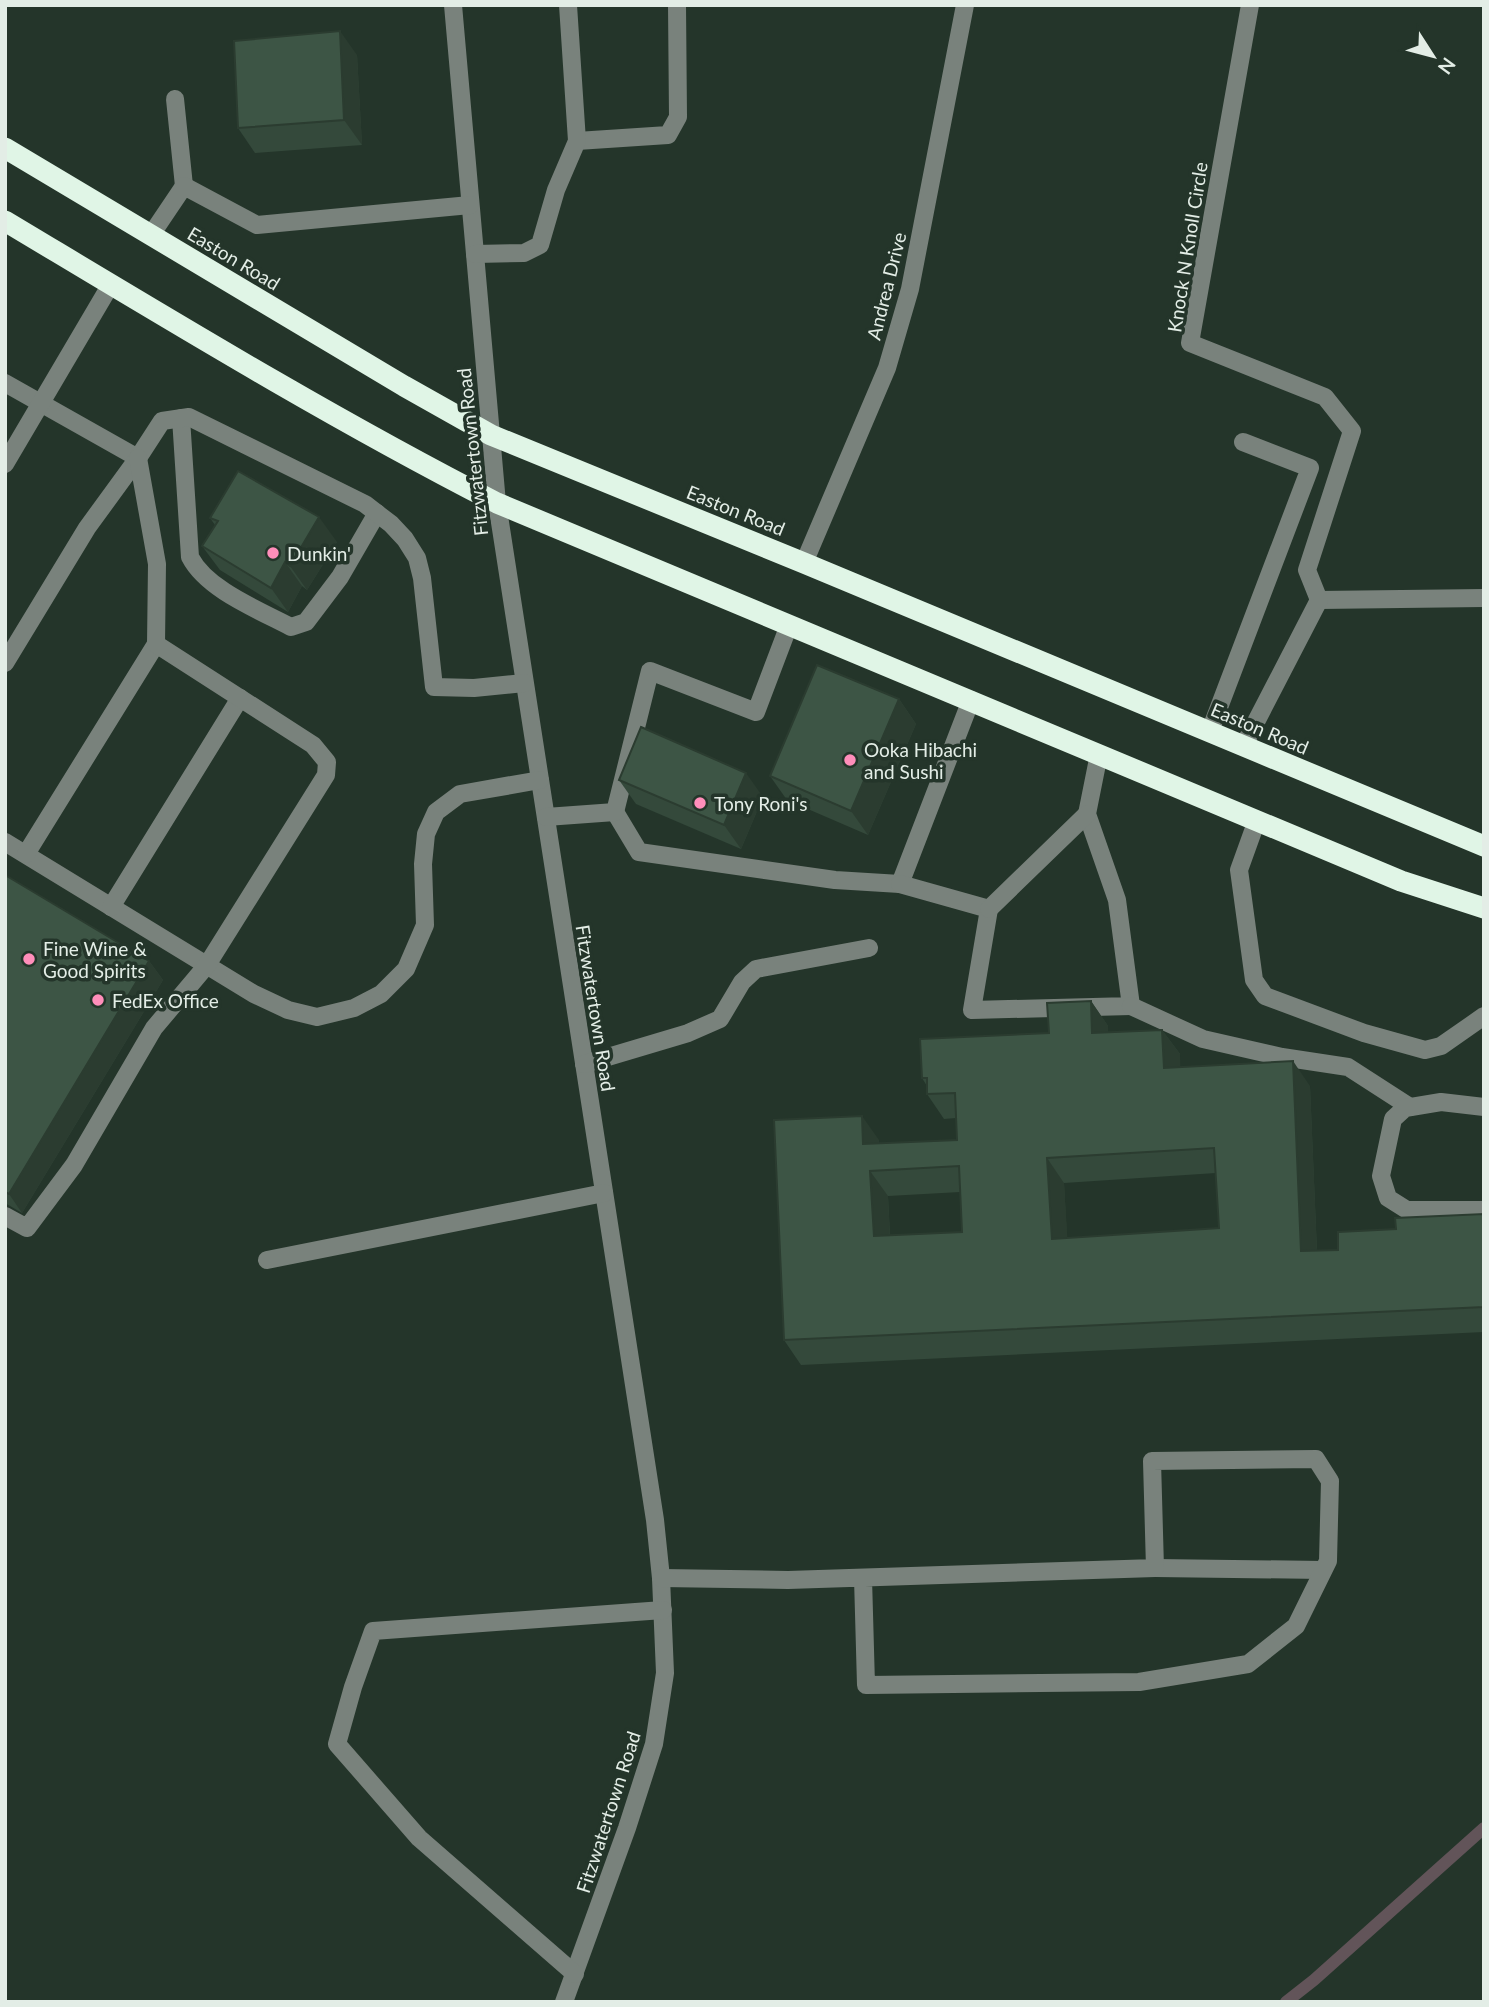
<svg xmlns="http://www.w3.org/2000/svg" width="1489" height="2007" viewBox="0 0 1489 2007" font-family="Lato,sans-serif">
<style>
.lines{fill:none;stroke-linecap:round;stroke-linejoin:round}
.stream{stroke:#625459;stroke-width:12}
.minor{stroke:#79827c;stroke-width:18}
.highway{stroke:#e0f5e6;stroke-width:21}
.wall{fill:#34493b;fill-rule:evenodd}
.shaded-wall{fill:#2b3c30}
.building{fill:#3d5545;stroke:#2b3c30;stroke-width:2;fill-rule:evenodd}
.poi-dot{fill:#ff8eba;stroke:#24352a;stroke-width:2.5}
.labels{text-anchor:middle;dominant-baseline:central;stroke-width:7;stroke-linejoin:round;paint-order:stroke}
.street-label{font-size:19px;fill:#e3ede6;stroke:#24352a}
.poi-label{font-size:19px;fill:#e3ede6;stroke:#24352a;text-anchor:start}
</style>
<rect width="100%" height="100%" fill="#24352a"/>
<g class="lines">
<polyline class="stream" points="1286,2002 1314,1980 1484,1828"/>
<g class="minor">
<polyline points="453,5 497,503 655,1520 661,1578 665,1673 654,1744 627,1828 564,2002"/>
<polyline points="175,99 184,186"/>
<polyline points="577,141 668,135 678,117 677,5"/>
<polyline points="151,235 184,186 257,225 470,205"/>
<polyline points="475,254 524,253 540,245 556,190 577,141 568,5"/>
<polyline points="5,383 138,458"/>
<path d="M181 418 190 557C207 590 259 610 291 627L306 622 340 577 377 513"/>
<polyline points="5,464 111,284"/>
<polyline points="804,563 887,368 910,289 965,5"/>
<polyline points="1319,600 1484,598"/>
<polyline points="5,663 87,528 138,458 162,421 189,417 365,504 391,524 405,539 417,558 422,578 434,687 474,688 524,683"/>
<polyline points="1210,731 1310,468 1243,442"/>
<polyline points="1244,745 1319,600 1307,570 1352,431 1325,397 1190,343 1250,5"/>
<polyline points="615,812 639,852 835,880 900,884 971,700"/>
<polyline points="546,817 615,812 650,671 756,712 789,625"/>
<polyline points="1257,820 1239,870 1254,980 1265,996 1364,1033 1425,1050 1441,1046 1484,1016"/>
<polyline points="5,842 254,994 288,1010 317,1017 354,1008 381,994 406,969 425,925 423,864 426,834 436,812 460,794 540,780"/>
<polyline points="26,854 156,644"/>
<polyline points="900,884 989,909 972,1010 1131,1006 1117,900 1087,814 1099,754"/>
<polyline points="111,907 240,698"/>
<polyline points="989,909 1087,814"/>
<polyline points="1131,1006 1203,1039 1282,1057 1348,1067 1410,1107"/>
<polyline points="584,1064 688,1033 720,1019 742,982 756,969 869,948"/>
<polyline points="1484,1107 1441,1102 1405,1108 1393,1119 1381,1176 1388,1198 1407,1210 1484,1210"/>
<polyline points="5,1216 27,1228 74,1165 154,1028 207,965 326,775 327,762 313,745 156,644 157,564 138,458"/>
<polyline points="267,1260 604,1193"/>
<polyline points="1155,1568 1323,1570"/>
<polyline points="661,1578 788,1580 1155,1568 1152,1461 1316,1459 1330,1481 1328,1561 1296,1626 1248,1664 1139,1682 866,1685 863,1578"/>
<polyline points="575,1974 419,1838 337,1744 353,1687 373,1631 663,1610"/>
</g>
<g class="highway">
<polyline points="5,148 404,386 491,435 804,563 1484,846"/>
<path d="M5 221C167 318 329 417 497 503L1401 881 1484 908"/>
</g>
</g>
<g class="wall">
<polygon points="357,55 362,145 255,153 238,128"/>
<polygon points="210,518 337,542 307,590 302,586 288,612 220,570 202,546 215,525"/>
<polygon points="899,699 916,724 868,835 787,800 770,776"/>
<polygon points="619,780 763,797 741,849 636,804"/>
<polygon points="5,875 149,961 163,980 22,1213 5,1203"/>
<path d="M1091 1001 1108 1026V1032L1162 1030 1180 1054V1067L1310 1086 1317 1251 1338 1250 1396 1229 1484 1214V1332L801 1365 784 1340 879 1140V1144L957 1140 956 1118 944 1119 927 1094V1086L922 1078 1049 1033ZM1216 1173 1219 1228 1067 1238 1064 1183ZM960 1192 962 1232 890 1235 888 1196Z"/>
</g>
<g class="shaded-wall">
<polygon points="340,31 357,55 362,145 344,120"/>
<polygon points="319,517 337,542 307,590 290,566"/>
<polygon points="285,562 302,586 288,612 271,588"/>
<polygon points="899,699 916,724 868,835 851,811"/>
<polygon points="746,773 763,797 741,849 724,825"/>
<polygon points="149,961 163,980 22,1213 9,1194"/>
<polygon points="1091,1001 1108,1026 1109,1057 1092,1033"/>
<polygon points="1162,1030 1180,1054 1181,1092 1164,1068"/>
<polygon points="1293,1061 1310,1086 1318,1276 1301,1251"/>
<polygon points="862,1116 879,1140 880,1169 863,1144"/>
<polygon points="1047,1158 1064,1183 1069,1264 1052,1239"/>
<polygon points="870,1171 888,1196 891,1261 874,1236"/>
</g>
<g class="building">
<polygon points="340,31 344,120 238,128 234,41"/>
<polygon points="238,471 319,517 290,566 285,562 271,588 202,546 218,521 210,518"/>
<polygon points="817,665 899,699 851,811 770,776"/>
<polygon points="641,727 746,773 724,825 619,780"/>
<polygon points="5,875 149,961 9,1194 5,1192"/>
<path d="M1091 1001 1092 1033 1162 1030 1164 1068 1293 1061 1301 1251 1338 1250V1232L1396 1229 1395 1218 1484 1214V1307L784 1340 774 1120 862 1116 863 1144 957 1140 955 1093 927 1094V1078H922L920 1039 1049 1033 1047 1003ZM1214 1148 1219 1228 1052 1239 1047 1158ZM959 1166 962 1232 874 1236 870 1171Z"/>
</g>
<g class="poi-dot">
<circle cx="273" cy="553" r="7"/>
<circle cx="850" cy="760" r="7"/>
<circle cx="700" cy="803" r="7"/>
<circle cx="29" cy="959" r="7"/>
<circle cx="98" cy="1000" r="7"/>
</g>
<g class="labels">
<g class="street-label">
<text transform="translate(1187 247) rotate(-81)">Knock N Knoll Circle</text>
<text transform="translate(234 258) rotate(31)">Easton Road</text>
<text transform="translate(886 286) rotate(-76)">Andrea Drive</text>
<text transform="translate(472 452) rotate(-96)">Fitzwatertown Road</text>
<text transform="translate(736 510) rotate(22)">Easton Road</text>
<text transform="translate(1260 728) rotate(23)">Easton Road</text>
<text transform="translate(596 1008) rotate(81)">Fitzwatertown Road</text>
<text transform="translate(608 1812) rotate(-72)">Fitzwatertown Road</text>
</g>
<g class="poi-label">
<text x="287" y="553">Dunkin'</text>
<text x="864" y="749">Ooka Hibachi<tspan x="864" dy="22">and Sushi</tspan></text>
<text x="714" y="803">Tony Roni's</text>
<text x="43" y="948">Fine Wine &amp;<tspan x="43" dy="22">Good Spirits</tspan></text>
<text x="112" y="1000">FedEx Office</text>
</g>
</g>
<rect width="1489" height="2007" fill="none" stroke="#e3ede6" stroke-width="14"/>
<g transform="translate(1433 56) rotate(126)" stroke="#24352a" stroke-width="5" paint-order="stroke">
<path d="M0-5L12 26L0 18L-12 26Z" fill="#e3ede6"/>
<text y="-10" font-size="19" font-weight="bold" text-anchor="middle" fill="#e3ede6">N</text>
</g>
</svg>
